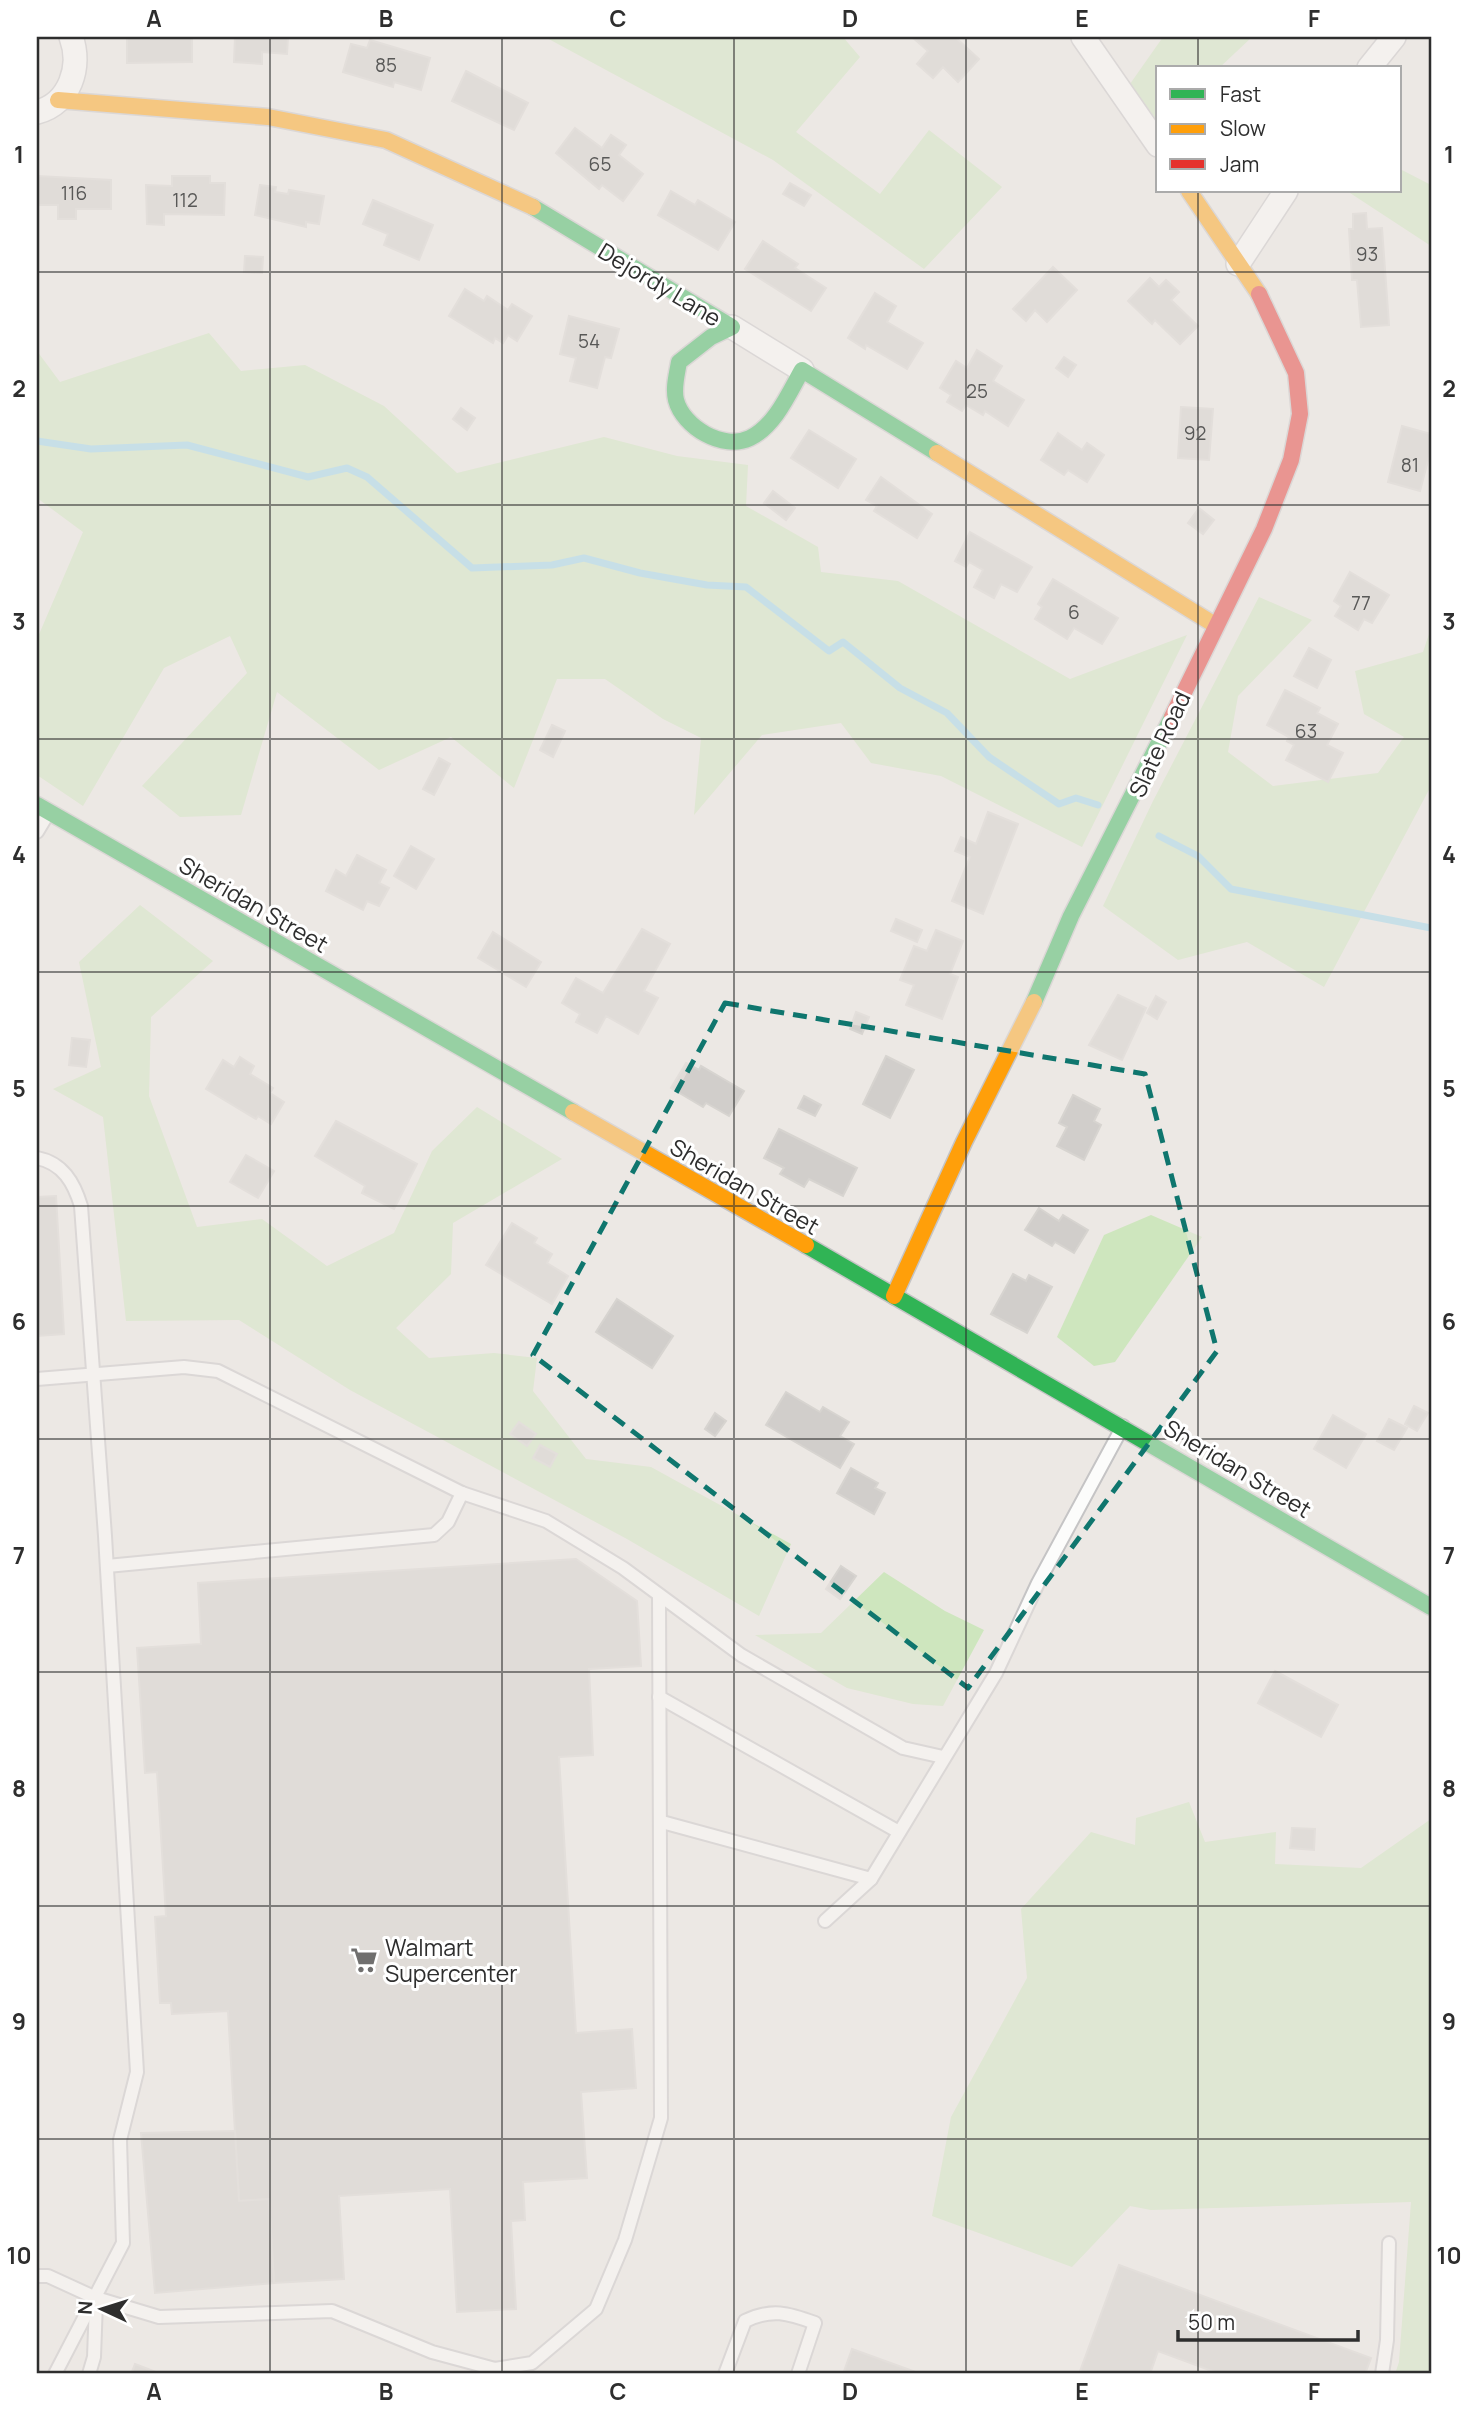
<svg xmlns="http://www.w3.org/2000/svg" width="1468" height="2411" viewBox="0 0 1468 2411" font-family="Manrope,sans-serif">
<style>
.green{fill:#cee6be}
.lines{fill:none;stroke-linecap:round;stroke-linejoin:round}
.stream{stroke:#99d6ec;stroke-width:7}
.building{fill:#d1cecb;stroke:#d7d4d0;stroke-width:2}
.lane-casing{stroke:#c5c4c5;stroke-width:16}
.street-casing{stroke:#c5c4c5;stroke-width:26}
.fast-casing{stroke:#c5c4c5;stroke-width:19}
.slow-casing{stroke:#c5c4c5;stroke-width:19}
.jam-casing{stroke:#c5c4c5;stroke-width:19}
.lane{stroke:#fcfcfb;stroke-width:12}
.street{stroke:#fcfcfb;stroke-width:23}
.fast{stroke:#30b455;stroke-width:16}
.slow{stroke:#ff9f0a;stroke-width:16}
.jam{stroke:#e5322d;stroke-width:16}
.marked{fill:none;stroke:#0f766e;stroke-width:5;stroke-dasharray:14 9;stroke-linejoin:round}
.grid{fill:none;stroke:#2e2e2e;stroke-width:2;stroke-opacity:0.55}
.labels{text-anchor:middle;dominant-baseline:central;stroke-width:6;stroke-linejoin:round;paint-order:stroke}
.number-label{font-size:19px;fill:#585857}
.street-label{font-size:23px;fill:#2e2e2e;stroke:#fff}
.poi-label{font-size:23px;fill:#2e2e2e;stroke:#fff;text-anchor:start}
.neatline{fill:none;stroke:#2e2e2e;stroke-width:2.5}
.grid-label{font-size:23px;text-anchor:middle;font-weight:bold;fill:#2e2e2e}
</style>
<rect width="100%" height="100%" fill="#ece8e4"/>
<g class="green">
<polygon points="545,37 843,37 860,57 796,132 880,194 929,130 1002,187 924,269 773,160"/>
<polygon points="1163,37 1252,37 1219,68 1158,68 1158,122 1130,84"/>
<polygon points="1400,169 1431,185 1431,246 1347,191 1400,191"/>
<polygon points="209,333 241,371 305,365 384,406 457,473 604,437 677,456 748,465 746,506 818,547 821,572 898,581 1070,679 1187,635 1082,847 941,776 871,763 841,723 762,735 694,815 701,738 663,719 605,679 557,679 514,788 451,737 379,770 277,692 241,815 180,817 142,786 247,673 230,636 164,668 83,806 37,775 37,639 83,532 37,498 37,351 60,382"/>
<polygon points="1259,597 1312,620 1238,696 1228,752 1273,786 1378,773 1404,737 1364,714 1355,671 1423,652 1431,628 1431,786 1324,987 1247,942 1178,960 1103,906 1153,801"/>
<polygon points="140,905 213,961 151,1017 149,1096 197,1227 262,1219 327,1266 394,1233 432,1151 477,1107 562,1159 453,1223 451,1274 396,1328 429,1358 494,1353 537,1358 533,1391 586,1459 651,1467 791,1544 759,1616 627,1539 350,1390 239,1320 126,1321 103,1117 53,1089 101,1067 79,962"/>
<polygon points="1151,1215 1202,1237 1115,1362 1094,1366 1057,1337 1104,1235"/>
<polygon points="884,1572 945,1611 984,1630 943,1706 913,1704 847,1688 755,1635 821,1633"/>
<polygon points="1189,1802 1205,1842 1276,1832 1275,1864 1361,1868 1431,1819 1431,2374 1395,2374 1399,2362 1411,2202 1151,2210 1130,2206 1072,2267 932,2216 951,2117 1027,1978 1021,1909 1091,1832 1135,1845 1136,1818"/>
</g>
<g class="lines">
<g class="stream">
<polyline points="37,441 91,449 187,445 308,477 347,468 367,477 472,568 552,565 584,558 640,573 707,585 746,587 829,651 843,642 900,688 947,713 989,757 1059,804 1076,798 1098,805"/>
<polyline points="1159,836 1198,856 1231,889 1431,928"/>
</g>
</g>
<g class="building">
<polygon points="127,37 196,37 192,37 192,62 127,63"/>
<polygon points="235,37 304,37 288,37 287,54 262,52 262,64 234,62"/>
<polygon points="912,37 955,37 979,59 958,82 943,67 933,78 917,64 928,51"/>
<polygon points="370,40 430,58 421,90 394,82 393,87 343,72 351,44 367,48"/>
<polygon points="466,71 528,103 514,130 452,101"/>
<polygon points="575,128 602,148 611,135 626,145 619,155 643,174 623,201 602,185 599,189 556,153"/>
<polygon points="37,176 111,180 111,209 76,209 76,219 58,219 58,205 37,205"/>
<polygon points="172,176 210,176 210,183 225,183 224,215 164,214 164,225 147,224 146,185 172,186"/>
<polygon points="790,183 811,195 804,206 783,194"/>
<polygon points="260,185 276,187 275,192 288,194 289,190 324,196 319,224 306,222 306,227 255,215"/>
<polygon points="671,191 695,205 698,200 735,222 718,250 658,215"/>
<polygon points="373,200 433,225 419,260 384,245 388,234 363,224"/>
<polygon points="1366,213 1367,229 1382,228 1389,325 1361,327 1357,280 1352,280 1349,229 1353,229 1353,214"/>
<polygon points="763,241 798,264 795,268 826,288 811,311 745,269"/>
<polygon points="245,256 263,257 262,273 244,272"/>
<polygon points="1053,267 1077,290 1047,322 1035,310 1026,321 1013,309"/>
<polygon points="1150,278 1159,287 1166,280 1179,292 1171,300 1198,326 1180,344 1155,320 1152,324 1128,301"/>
<polygon points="465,289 484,301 487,296 508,310 512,304 532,316 517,341 508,335 503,343 495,338 493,343 449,316"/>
<polygon points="875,293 896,306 887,322 923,343 907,369 866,345 865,349 848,338"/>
<polygon points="569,316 619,329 611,358 605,357 597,388 570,381 576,358 560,354"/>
<polygon points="977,350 1002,366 993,381 1024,400 1008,426 985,411 983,415 966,405 962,411 947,402 951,395 940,388 956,361 967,368"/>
<polygon points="1064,357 1076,365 1068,377 1056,368"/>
<polygon points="1181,407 1213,409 1209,460 1178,458"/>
<polygon points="461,408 475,418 467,430 453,419"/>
<polygon points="1402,426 1431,434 1431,449 1420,491 1388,482"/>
<polygon points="809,430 856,459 838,488 791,458"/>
<polygon points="1058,433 1082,450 1087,443 1104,455 1087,482 1068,470 1064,475 1041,460"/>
<polygon points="881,477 932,514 917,538 874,511 877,506 866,500"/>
<polygon points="773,491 795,508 786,520 764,503"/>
<polygon points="1199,508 1214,520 1203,534 1188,523"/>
<polygon points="970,532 1032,567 1017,592 1001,584 994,598 974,587 983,570 969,562 966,567 955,561"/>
<polygon points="1350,572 1389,595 1372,623 1364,619 1358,630 1335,616 1341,606 1334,601"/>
<polygon points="1053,579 1118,618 1102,644 1074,628 1067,639 1035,619 1042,607 1038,604"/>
<polygon points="1309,648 1331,660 1317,688 1294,676"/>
<polygon points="1285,690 1320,708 1317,713 1338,724 1327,745 1343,753 1328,782 1286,760 1294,745 1287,741 1289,737 1267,725"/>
<polygon points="552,725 565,731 553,757 540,750"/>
<polygon points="439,758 450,764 434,795 423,789"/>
<polygon points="988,812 1018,824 983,914 952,901 970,857 955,851 961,837 976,844"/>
<polygon points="411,846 434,859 416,889 394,876"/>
<polygon points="357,855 386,870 379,883 389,888 379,906 367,901 363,910 326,891 336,870 346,876"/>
<polygon points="896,919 922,930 917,942 891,931"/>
<polygon points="642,929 670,944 644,991 658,998 638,1034 606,1016 597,1033 576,1022 580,1014 562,1003 576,978 603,993"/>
<polygon points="936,930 963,941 950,974 958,977 942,1019 906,1005 914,985 900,980 914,946 927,951"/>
<polygon points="493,932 541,962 526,987 478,958"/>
<polygon points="1118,995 1146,1008 1122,1060 1089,1045"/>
<polygon points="1156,996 1166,1002 1157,1019 1147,1013"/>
<polygon points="856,1012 869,1017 862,1034 850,1029"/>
<polygon points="72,1038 90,1040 86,1067 69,1065"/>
<polygon points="886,1056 914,1070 890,1118 863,1104"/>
<polygon points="240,1057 254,1066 250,1074 273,1088 270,1093 284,1102 271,1124 258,1116 256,1119 206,1089 223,1060 234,1067"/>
<polygon points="686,1063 699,1070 701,1066 744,1091 729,1116 706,1103 703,1107 671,1088"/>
<polygon points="1073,1095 1100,1109 1094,1121 1101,1125 1084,1160 1057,1146 1067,1127 1059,1123"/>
<polygon points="804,1096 821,1105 815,1116 798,1108"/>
<polygon points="336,1121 417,1164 394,1209 362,1193 365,1186 315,1156"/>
<polygon points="779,1129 857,1168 843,1196 809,1179 804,1187 780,1174 784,1168 764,1158"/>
<polygon points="246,1155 274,1171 258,1198 230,1182"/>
<polygon points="56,1196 64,1334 37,1336 37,1197"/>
<polygon points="1039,1208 1059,1221 1063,1215 1088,1230 1074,1253 1055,1242 1052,1246 1025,1230"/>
<polygon points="512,1223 537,1238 534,1243 552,1254 547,1263 568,1276 552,1304 486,1265"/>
<polygon points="1013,1274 1026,1281 1029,1275 1052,1287 1027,1333 991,1314"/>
<polygon points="617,1299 673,1336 652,1368 596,1332"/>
<polygon points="786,1392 820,1412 823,1407 849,1422 840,1436 854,1444 840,1468 766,1425"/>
<polygon points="1414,1406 1428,1413 1417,1431 1405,1424"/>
<polygon points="715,1413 726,1421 715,1436 705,1429"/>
<polygon points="1333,1415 1366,1434 1346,1468 1314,1449"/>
<polygon points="1389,1419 1407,1428 1394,1450 1377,1441"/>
<polygon points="519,1422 536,1434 527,1446 510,1434"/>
<polygon points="540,1445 557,1454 550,1467 533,1458"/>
<polygon points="851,1468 878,1483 875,1488 885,1493 874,1514 837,1493"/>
<polygon points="576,1559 637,1601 641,1666 589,1669 593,1755 559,1757 576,2033 632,2029 636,2088 581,2092 587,2178 523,2182 525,2220 511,2221 516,2309 457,2312 450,2189 339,2196 344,2279 274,2283 269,2199 239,2201 228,2011 172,2014 171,2003 160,2003 155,1917 166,1916 157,1772 145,1773 137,1648 201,1644 198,1583"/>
<polygon points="841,1566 856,1576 840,1599 826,1589"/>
<polygon points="1275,1671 1338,1705 1321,1737 1258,1703"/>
<polygon points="1292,1828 1315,1829 1314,1850 1290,1848"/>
<polygon points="235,2131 239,2201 269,2199 274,2283 155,2293 141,2133"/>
<polygon points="1119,2265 1371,2358 1365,2374 1220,2374 1158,2351 1150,2374 1079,2374"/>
<polygon points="852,2349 921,2374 843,2374"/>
<polygon points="135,2364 161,2374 131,2374"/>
</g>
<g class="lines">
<defs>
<g id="lane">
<polyline points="37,832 49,812"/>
<path d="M37 1158C63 1163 74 1183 81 1206L105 1536 137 2072 120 2140 123 2243 55 2374"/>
<polyline points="37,1379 184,1367 218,1371 462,1493 546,1521 623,1568 741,1655 903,1748 943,1757"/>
<polyline points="107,1566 434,1535 448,1522 462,1493"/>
<polyline points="659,1697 899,1832"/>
<polyline points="662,1822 871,1879"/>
<polyline points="825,1921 871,1879 996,1673 1038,1583 1123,1426"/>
<polyline points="37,2276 48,2276 96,2298 159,2317 332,2311 432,2352 495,2369 532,2363 596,2309 625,2240 661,2118 659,1595"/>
<polyline points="89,2374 94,2357 96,2302"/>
<path d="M725 2374 745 2321C772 2308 788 2313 815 2323L798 2374"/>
<polyline points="1382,2374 1387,2340 1389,2243"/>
</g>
<g id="street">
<polyline points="1083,37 1158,145"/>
<polyline points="1369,68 1394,37"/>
<path d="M37 112C70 104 82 66 71 37"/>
<polyline points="1238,264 1286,191"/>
<polyline points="732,327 802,370"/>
</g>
<g id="fast">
<path d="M533 207 732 327 711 337 679 362C677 374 673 388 676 400 683 427 723 451 750 438 775 426 789 393 802 370L937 453"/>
<polyline points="37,805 573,1112"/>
<polyline points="1034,1002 1071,916 1172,717"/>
<polyline points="806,1245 1431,1607"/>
</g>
<g id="slow">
<polyline points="58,100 268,117 386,140 533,207"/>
<polyline points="1189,191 1259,294"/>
<polyline points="937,453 1215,625"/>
<polyline points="573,1112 806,1245"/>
<polyline points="894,1296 964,1142 1034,1002"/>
</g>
<polyline id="jam" points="1172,717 1264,529 1291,460 1300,414 1296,373 1259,294"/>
</defs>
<use href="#lane" class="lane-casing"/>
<use href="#street" class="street-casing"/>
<use href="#fast" class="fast-casing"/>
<use href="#slow" class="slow-casing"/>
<use href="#jam" class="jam-casing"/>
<use href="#lane" class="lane"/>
<use href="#street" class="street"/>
<use href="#fast" class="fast"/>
<use href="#slow" class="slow"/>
<use href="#jam" class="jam"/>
</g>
<path d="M0 0H1468V2411H0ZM725 1003 1145 1074 1217 1351 968 1688 533 1355Z" fill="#ece8e4" fill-opacity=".55" fill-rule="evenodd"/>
<path class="marked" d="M725 1003 1145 1074 1217 1351 968 1688 533 1355Z"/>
<path class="grid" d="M270 37V2374M502 37V2374M734 37V2374M966 37V2374M1198 37V68M1198 191V2374M37 272H1431M37 505H1431M37 739H1431M37 972H1431M37 1206H1431M37 1439H1431M37 1672H1431M37 1906H1431M37 2139H1431"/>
<defs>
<symbol id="supermarket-bare" viewBox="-9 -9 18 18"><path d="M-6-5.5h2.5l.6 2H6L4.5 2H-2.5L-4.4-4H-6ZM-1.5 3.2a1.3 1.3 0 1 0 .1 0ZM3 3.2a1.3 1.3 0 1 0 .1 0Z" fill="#706f6e" stroke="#fff" stroke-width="2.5" paint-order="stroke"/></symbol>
</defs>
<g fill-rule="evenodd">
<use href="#supermarket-bare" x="345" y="1941" width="38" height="38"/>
</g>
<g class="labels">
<g class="number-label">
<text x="386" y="65">85</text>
<text x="600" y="164">65</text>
<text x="74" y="193">116</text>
<text x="185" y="200">112</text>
<text x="1367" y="254">93</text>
<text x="589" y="341">54</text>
<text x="977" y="391">25</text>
<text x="1195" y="433">92</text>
<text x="1410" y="465">81</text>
<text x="1361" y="603">77</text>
<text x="1074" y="612">6</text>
<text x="1306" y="731">63</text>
</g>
<g class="street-label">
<text transform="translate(660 284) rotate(31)">Dejordy Lane</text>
<text transform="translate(1159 744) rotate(-65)">Slate Road</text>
<text transform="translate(254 904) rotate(30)">Sheridan Street</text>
<text transform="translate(745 1186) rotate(30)">Sheridan Street</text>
<text transform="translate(1238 1468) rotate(31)">Sheridan Street</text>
</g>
<g class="poi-label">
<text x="385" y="1947">Walmart<tspan x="385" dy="26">Supercenter</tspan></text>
</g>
</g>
<rect width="1468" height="2411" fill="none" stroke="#ffffff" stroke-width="77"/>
<rect x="1156" y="66" width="245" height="126" fill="#ffffff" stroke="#ababab" stroke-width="2"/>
<rect x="1170" y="89" width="35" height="10" fill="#30b455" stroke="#ababab" stroke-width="2"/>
<text x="1220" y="102" font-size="21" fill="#2e2e2e">Fast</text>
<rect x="1170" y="124" width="35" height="10" fill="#ff9f0a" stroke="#ababab" stroke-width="2"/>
<text x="1220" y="136" font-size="21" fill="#2e2e2e">Slow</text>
<rect x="1170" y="159" width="35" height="10" fill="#e5322d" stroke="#ababab" stroke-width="2"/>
<text x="1220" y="172" font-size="21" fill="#2e2e2e">Jam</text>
<g transform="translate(102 2309) rotate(274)" stroke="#ffffff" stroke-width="5" paint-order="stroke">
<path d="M0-5L12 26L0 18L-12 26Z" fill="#2e2e2e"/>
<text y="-10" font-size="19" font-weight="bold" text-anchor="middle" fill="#2e2e2e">N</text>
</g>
<path d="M1178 2330v10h180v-10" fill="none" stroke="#2e2e2e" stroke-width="3.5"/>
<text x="1188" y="2330" font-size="21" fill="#2e2e2e" stroke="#ffffff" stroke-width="5" paint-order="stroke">50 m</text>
<rect x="38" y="38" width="1392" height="2334" class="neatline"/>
<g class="grid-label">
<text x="154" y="27">A</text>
<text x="386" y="27">B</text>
<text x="618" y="27">C</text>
<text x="850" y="27">D</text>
<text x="1082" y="27">E</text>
<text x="1314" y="27">F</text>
<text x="19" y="163">1</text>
<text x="1449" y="163">1</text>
<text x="19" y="397">2</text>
<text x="1449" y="397">2</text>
<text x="19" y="630">3</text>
<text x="1449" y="630">3</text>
<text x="19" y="863">4</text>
<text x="1449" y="863">4</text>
<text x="19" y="1097">5</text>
<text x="1449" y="1097">5</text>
<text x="19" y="1330">6</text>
<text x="1449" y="1330">6</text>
<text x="19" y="1564">7</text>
<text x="1449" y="1564">7</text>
<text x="19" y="1797">8</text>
<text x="1449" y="1797">8</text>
<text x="19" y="2030">9</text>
<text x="1449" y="2030">9</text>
<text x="19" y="2264">10</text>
<text x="1449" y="2264">10</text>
<text x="154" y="2400">A</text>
<text x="386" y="2400">B</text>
<text x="618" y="2400">C</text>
<text x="850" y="2400">D</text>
<text x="1082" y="2400">E</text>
<text x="1314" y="2400">F</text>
</g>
</svg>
